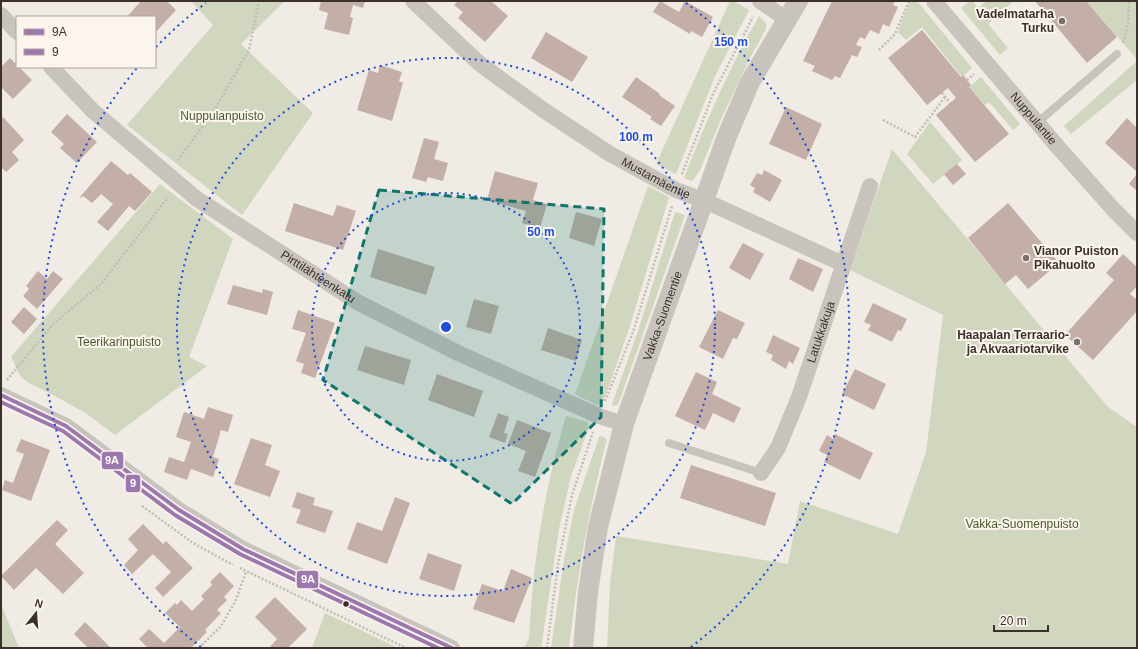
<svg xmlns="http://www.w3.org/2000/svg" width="1138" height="649" viewBox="0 0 1138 649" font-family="Arial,sans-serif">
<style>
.green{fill:#d1d6bf}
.building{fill:#c3afa7}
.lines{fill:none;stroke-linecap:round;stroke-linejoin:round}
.path{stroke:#c2bbb6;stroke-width:2.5;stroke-dasharray:2 2;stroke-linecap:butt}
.service{stroke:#c9c3be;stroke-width:8}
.minor{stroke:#c9c3be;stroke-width:16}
.tertiary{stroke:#c9c3be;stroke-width:20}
.bus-1-casing{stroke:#fbf5ee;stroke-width:7}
.bus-2-casing{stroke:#fbf5ee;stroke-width:7}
.bus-1{stroke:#9c78af;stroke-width:4}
.bus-2{stroke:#9c78af;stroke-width:4}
.marked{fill:#0f766e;fill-opacity:0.2;stroke:#0f766e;stroke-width:3;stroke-dasharray:8 5;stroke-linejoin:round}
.ring{fill:none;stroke:#1d4ed8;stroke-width:2;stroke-dasharray:2 4}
.poi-dot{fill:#7a716c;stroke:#fbf5ee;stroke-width:1.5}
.bus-dot{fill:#3b302b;stroke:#fbf5ee;stroke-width:1.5}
.labels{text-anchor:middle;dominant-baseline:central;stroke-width:4;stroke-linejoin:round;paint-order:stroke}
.poi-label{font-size:12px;font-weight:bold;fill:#3b302b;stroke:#fbf5ee;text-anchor:end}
.park-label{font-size:12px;fill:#4a5a2e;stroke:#fbf5ee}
.street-label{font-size:12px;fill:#3b302b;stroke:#fbf5ee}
.centre{fill:#1d4ed8;stroke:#fbf5ee;stroke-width:2}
.ring-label{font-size:12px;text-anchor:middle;font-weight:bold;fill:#1d4ed8;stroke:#fbf5ee;stroke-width:4;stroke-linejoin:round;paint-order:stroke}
.line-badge{stroke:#fbf5ee;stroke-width:1.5}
.badge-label{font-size:11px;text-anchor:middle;font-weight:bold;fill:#fff}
</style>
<rect width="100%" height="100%" fill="#f0ebe5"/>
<g class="green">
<polygon points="191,1 285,1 241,44 313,113 242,215 127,125 213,25"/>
<polygon points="730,1 734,1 749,10 715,76 676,174 656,164"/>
<polygon points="910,1 917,1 972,68 962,77 922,27 906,40 898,32"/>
<polygon points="970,1 972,1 978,8 986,1 1014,1 988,24 1008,48 1000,55 961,8"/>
<polygon points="1086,1 1137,1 1137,59"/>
<path d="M759 16 766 23V29L750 58 722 117 700 170 693 180 691 181 684 178C706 122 729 68 759 16Z"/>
<polygon points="1137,61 1137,80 1071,134 1064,126"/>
<polygon points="981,77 1020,124 1013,130 989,102 985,105 969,87"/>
<polygon points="930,122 962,160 933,184 907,154"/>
<polygon points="892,149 1108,407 1137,427 1137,648 607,648 610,584 616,536 788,564 800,501 898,534 926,452 943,315 850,270"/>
<polygon points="160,184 233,239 189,357 207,366 115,435 87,414 55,396 29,383 20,376 11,357"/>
<polygon points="648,186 669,197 629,329 603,403 596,405 575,394"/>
<polygon points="675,212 685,215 618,405 613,406 612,404 639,328"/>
<path d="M566 416 588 422V430L571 476 559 529 541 648H519L525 646 529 638C533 562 544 489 566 416Z"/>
<path d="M602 436 607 439C589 508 577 577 569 648H551L564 560 574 510 598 440 599 437Z"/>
<polygon points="1,604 19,648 1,648"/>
<polygon points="325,613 398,648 312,648"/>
</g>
<g class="building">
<polygon points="141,1 167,1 176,10 155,33 155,17 127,17"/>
<polygon points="321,1 365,1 363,8 353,5 350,17 353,18 349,35 324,29 328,13 319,10"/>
<polygon points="458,1 491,1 508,16 485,42 458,18 463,12 454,5"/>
<polygon points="660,1 679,12 685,1 713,17 702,37 691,31 690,34 653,12"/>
<polygon points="832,1 895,1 893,5 898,7 889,27 883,24 879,34 870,30 865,39 860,37 856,45 862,47 857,57 852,55 840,78 835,76 832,80 812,71 815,66 803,61"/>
<polygon points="1035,1 1086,1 1117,37 1087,63"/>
<polygon points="922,30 961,77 963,75 971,85 969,87 1009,134 975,162 936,115 956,98 948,88 927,105 888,58"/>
<polygon points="546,32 588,57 572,82 531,58"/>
<polygon points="10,58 17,65 17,67 19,67 32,80 13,99 1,87 1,67"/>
<polygon points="380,65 402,72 399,81 403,83 392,121 357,110 369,70 378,73"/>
<polygon points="636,77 660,94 659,95 675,106 661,126 650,119 652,117 622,97"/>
<polygon points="786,107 822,124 806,160 769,144"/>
<polygon points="67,114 97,142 77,163 60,148 64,144 51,132"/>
<polygon points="3,117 24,140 12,152 19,160 6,172 1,167 1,119"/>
<polygon points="1127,118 1137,128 1137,172 1105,143"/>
<polygon points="424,138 439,142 434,159 448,163 443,181 428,177 426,182 412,178"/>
<polygon points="111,161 128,175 130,173 152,192 135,211 129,206 108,231 97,222 113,204 101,194 92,203 83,196 81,198 80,197"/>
<polygon points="957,164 966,174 953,185 944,174"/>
<polygon points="764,170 782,180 770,202 753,192 755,188 750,185 757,173 762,175"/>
<polygon points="495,171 538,183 533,200 547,204 540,228 522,223 526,211 487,200"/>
<polygon points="1137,174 1137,191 1129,184"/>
<polygon points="294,203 333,216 337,205 356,211 343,250 285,231"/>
<polygon points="1008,203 1059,263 1028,289 1016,275 1005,284 968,238"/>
<polygon points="576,212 602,219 594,246 569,238"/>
<polygon points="743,243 764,254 750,280 729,268"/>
<polygon points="378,249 435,267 426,295 370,277"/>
<polygon points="1123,254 1137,267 1137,286 1130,294 1137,300 1137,311 1093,360 1065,335 1114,280 1106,273"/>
<polygon points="798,258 823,269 813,292 789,279"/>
<polygon points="38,271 47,279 53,271 63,279 37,309 23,296 29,289 26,286"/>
<polygon points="233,285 262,293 263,289 273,292 267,315 227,304"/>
<polygon points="474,299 499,306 491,334 466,327"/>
<polygon points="873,303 907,319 901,331 898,330 892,342 868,330 871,325 864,322"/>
<polygon points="24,307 37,319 24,334 11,322"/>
<polygon points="298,310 335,323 315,378 301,373 304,364 296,361 306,333 292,329"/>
<polygon points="718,310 745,323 737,339 733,338 723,359 699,347"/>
<polygon points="548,328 582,340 576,361 541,350"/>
<polygon points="773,335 800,348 793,364 789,361 786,369 771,360 773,355 766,352"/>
<polygon points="365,346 411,360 404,385 357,370"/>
<polygon points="855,369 886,384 874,410 842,394"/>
<polygon points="696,372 717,382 712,394 741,408 734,423 713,413 705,430 675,416"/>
<polygon points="437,374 483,391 474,417 428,400"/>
<polygon points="208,407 233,415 228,432 221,430 213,457 219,459 213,477 191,469 187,480 164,472 169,457 184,462 191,442 176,437 184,412 204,419"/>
<polygon points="498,413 509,417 504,433 508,434 505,443 489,437"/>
<polygon points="517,420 551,433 535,477 518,471 526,451 508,444"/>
<polygon points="835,434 873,453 860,480 824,462 827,455 819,451 827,435 833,439"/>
<polygon points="251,438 272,445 265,465 280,471 270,497 234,484"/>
<polygon points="21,439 50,450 31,501 2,490 5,480 13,483 24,454 16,451"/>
<polygon points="691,465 776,493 765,526 680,498"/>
<polygon points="297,492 315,498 313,505 333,511 325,533 296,523 301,510 292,507"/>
<polygon points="395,497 410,503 387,564 347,549 357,522 382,531"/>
<polygon points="57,520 68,530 55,544 84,573 63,594 36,568 14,590 1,576"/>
<polygon points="143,524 163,544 166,541 193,568 163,597 155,588 171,572 153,554 132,574 124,565 138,550 128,539"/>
<polygon points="428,553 462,565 454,591 419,579"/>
<polygon points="511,569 532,578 514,623 473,609 482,584 503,591"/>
<polygon points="220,572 234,586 224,597 227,600 217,610 221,613 205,630 207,632 191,648 148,648 139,639 149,629 164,643 180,627 165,613 175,603 177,605 181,600 192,611 204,599 201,596 212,585 210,582"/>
<polygon points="275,597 307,629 288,648 271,648 270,647 277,639 255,617"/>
<polygon points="85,622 111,648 88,648 74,634"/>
</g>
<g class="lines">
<g class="path">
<polyline points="1123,43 1128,24 1129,1"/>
<polyline points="879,50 895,34 909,1"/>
<polyline points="967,80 974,74"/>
<polyline points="957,88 963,83"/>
<polyline points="942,93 950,103"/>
<polyline points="883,120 915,137 945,97"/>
<polyline points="178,160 215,109 249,50 259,1"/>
<polyline points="682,174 713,94 753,17"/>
<polyline points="7,380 53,324 101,284 168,197"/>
<polyline points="605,401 633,332 672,206"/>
<polyline points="142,506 193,543 233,565"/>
<polyline points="240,568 406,648"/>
<polyline points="199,648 221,626 235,602 246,572"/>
<polyline points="547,648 558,564 572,495 593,432"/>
</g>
<g class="service">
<polyline points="1037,123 1117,54"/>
<polyline points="669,443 761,473"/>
</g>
<g class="minor">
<path id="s1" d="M413 1 480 64 542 109 610 154 676 190 703 200 843 264"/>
<polyline points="760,1 786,19"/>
<path id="s2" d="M934 1 1057 146 1113 209 1137 233"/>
<polyline points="1,15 17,32"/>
<path id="s3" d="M51 67 93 111 197 199 359 303 460 354 599 416 624 424"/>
<polyline points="1,395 66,426 179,510 243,549 452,648"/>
<path id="s4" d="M761 473 778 448 799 397 870 186"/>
</g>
<path class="tertiary" id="s5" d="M583 648 588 592 598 527 624 424 727 136 750 82 798 1"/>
<defs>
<polyline id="bus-1" points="1,395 66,426 179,510 243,549 452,648"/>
<polyline id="bus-2" points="1,402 63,431 175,515 240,554 438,648"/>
</defs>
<use href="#bus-1" class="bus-1-casing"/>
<use href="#bus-2" class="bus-2-casing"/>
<use href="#bus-1" class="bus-1"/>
<use href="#bus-2" class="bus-2"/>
</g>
<path class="marked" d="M379 190 604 209 601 417 512 504 323 380Z"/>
<g class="ring">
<circle cx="446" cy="327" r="134"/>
<circle cx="446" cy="327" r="269"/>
<path d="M201 647A403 403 0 0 1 137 68M156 47A403 403 0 0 1 206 3M686 3A403 403 0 0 1 691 647"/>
</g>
<g class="poi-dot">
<circle cx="1062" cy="21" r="4"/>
<circle cx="1026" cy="258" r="4"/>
<circle cx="1077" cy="342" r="4"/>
</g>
<circle class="bus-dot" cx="346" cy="604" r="3.5"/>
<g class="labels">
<g class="poi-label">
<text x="1054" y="14">Vadelmatarha<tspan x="1054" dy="14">Turku</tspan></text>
<text x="1034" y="251" text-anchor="start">Vianor Puiston<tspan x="1034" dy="14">Pikahuolto</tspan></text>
<text x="1069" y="335">Haapalan Terraario-<tspan x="1069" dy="14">ja Akvaariotarvike</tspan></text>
</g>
<g class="park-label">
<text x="222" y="116">Nuppulanpuisto</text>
<text x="119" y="342">Teerikarinpuisto</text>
<text x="1022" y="524">Vakka-Suomenpuisto</text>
</g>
<g class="street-label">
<text stroke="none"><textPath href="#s2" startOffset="154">Nuppulantie</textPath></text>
<text stroke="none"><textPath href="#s1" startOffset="302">Mustamäentie</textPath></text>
<text stroke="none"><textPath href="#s3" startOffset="341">Pirttilähteenkatu</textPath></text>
<text stroke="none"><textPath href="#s5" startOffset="343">Vakka-Suomentie</textPath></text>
<text stroke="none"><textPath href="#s4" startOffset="154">Latukkakuja</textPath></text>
</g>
</g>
<circle cx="446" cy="327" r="6" class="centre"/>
<g class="ring-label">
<text x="731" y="46">150 m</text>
<text x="636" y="141">100 m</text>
<text x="541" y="236">50 m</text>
</g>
<g class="line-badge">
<rect x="101" y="451" width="23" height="19" rx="4" fill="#9c78af"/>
<rect x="125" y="474" width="16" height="19" rx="4" fill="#9c78af"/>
<rect x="296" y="570" width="23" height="19" rx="4" fill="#9c78af"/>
</g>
<g class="badge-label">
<text x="112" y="464">9A</text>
<text x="133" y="487">9</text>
<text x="308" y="583">9A</text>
</g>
<rect width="1138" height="649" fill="none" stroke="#3b302b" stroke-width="4"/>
<rect x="16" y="16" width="140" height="52" fill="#fbf5ee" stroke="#aea6a0"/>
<rect x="24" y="29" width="20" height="6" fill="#9c78af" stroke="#aea6a0"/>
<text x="52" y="36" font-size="12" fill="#3b302b">9A</text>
<rect x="24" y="49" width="20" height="6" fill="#9c78af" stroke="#aea6a0"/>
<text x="52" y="56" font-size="12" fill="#3b302b">9</text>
<g transform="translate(36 613) rotate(17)" stroke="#fbf5ee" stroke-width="3" paint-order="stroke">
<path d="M0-3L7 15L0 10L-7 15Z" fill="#3b302b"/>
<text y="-6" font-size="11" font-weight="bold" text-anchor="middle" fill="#3b302b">N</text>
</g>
<path d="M994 625v6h54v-6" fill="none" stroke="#3b302b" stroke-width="2"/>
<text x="1000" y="625" font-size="12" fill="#3b302b" stroke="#fbf5ee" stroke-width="3" paint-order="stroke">20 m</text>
</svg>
